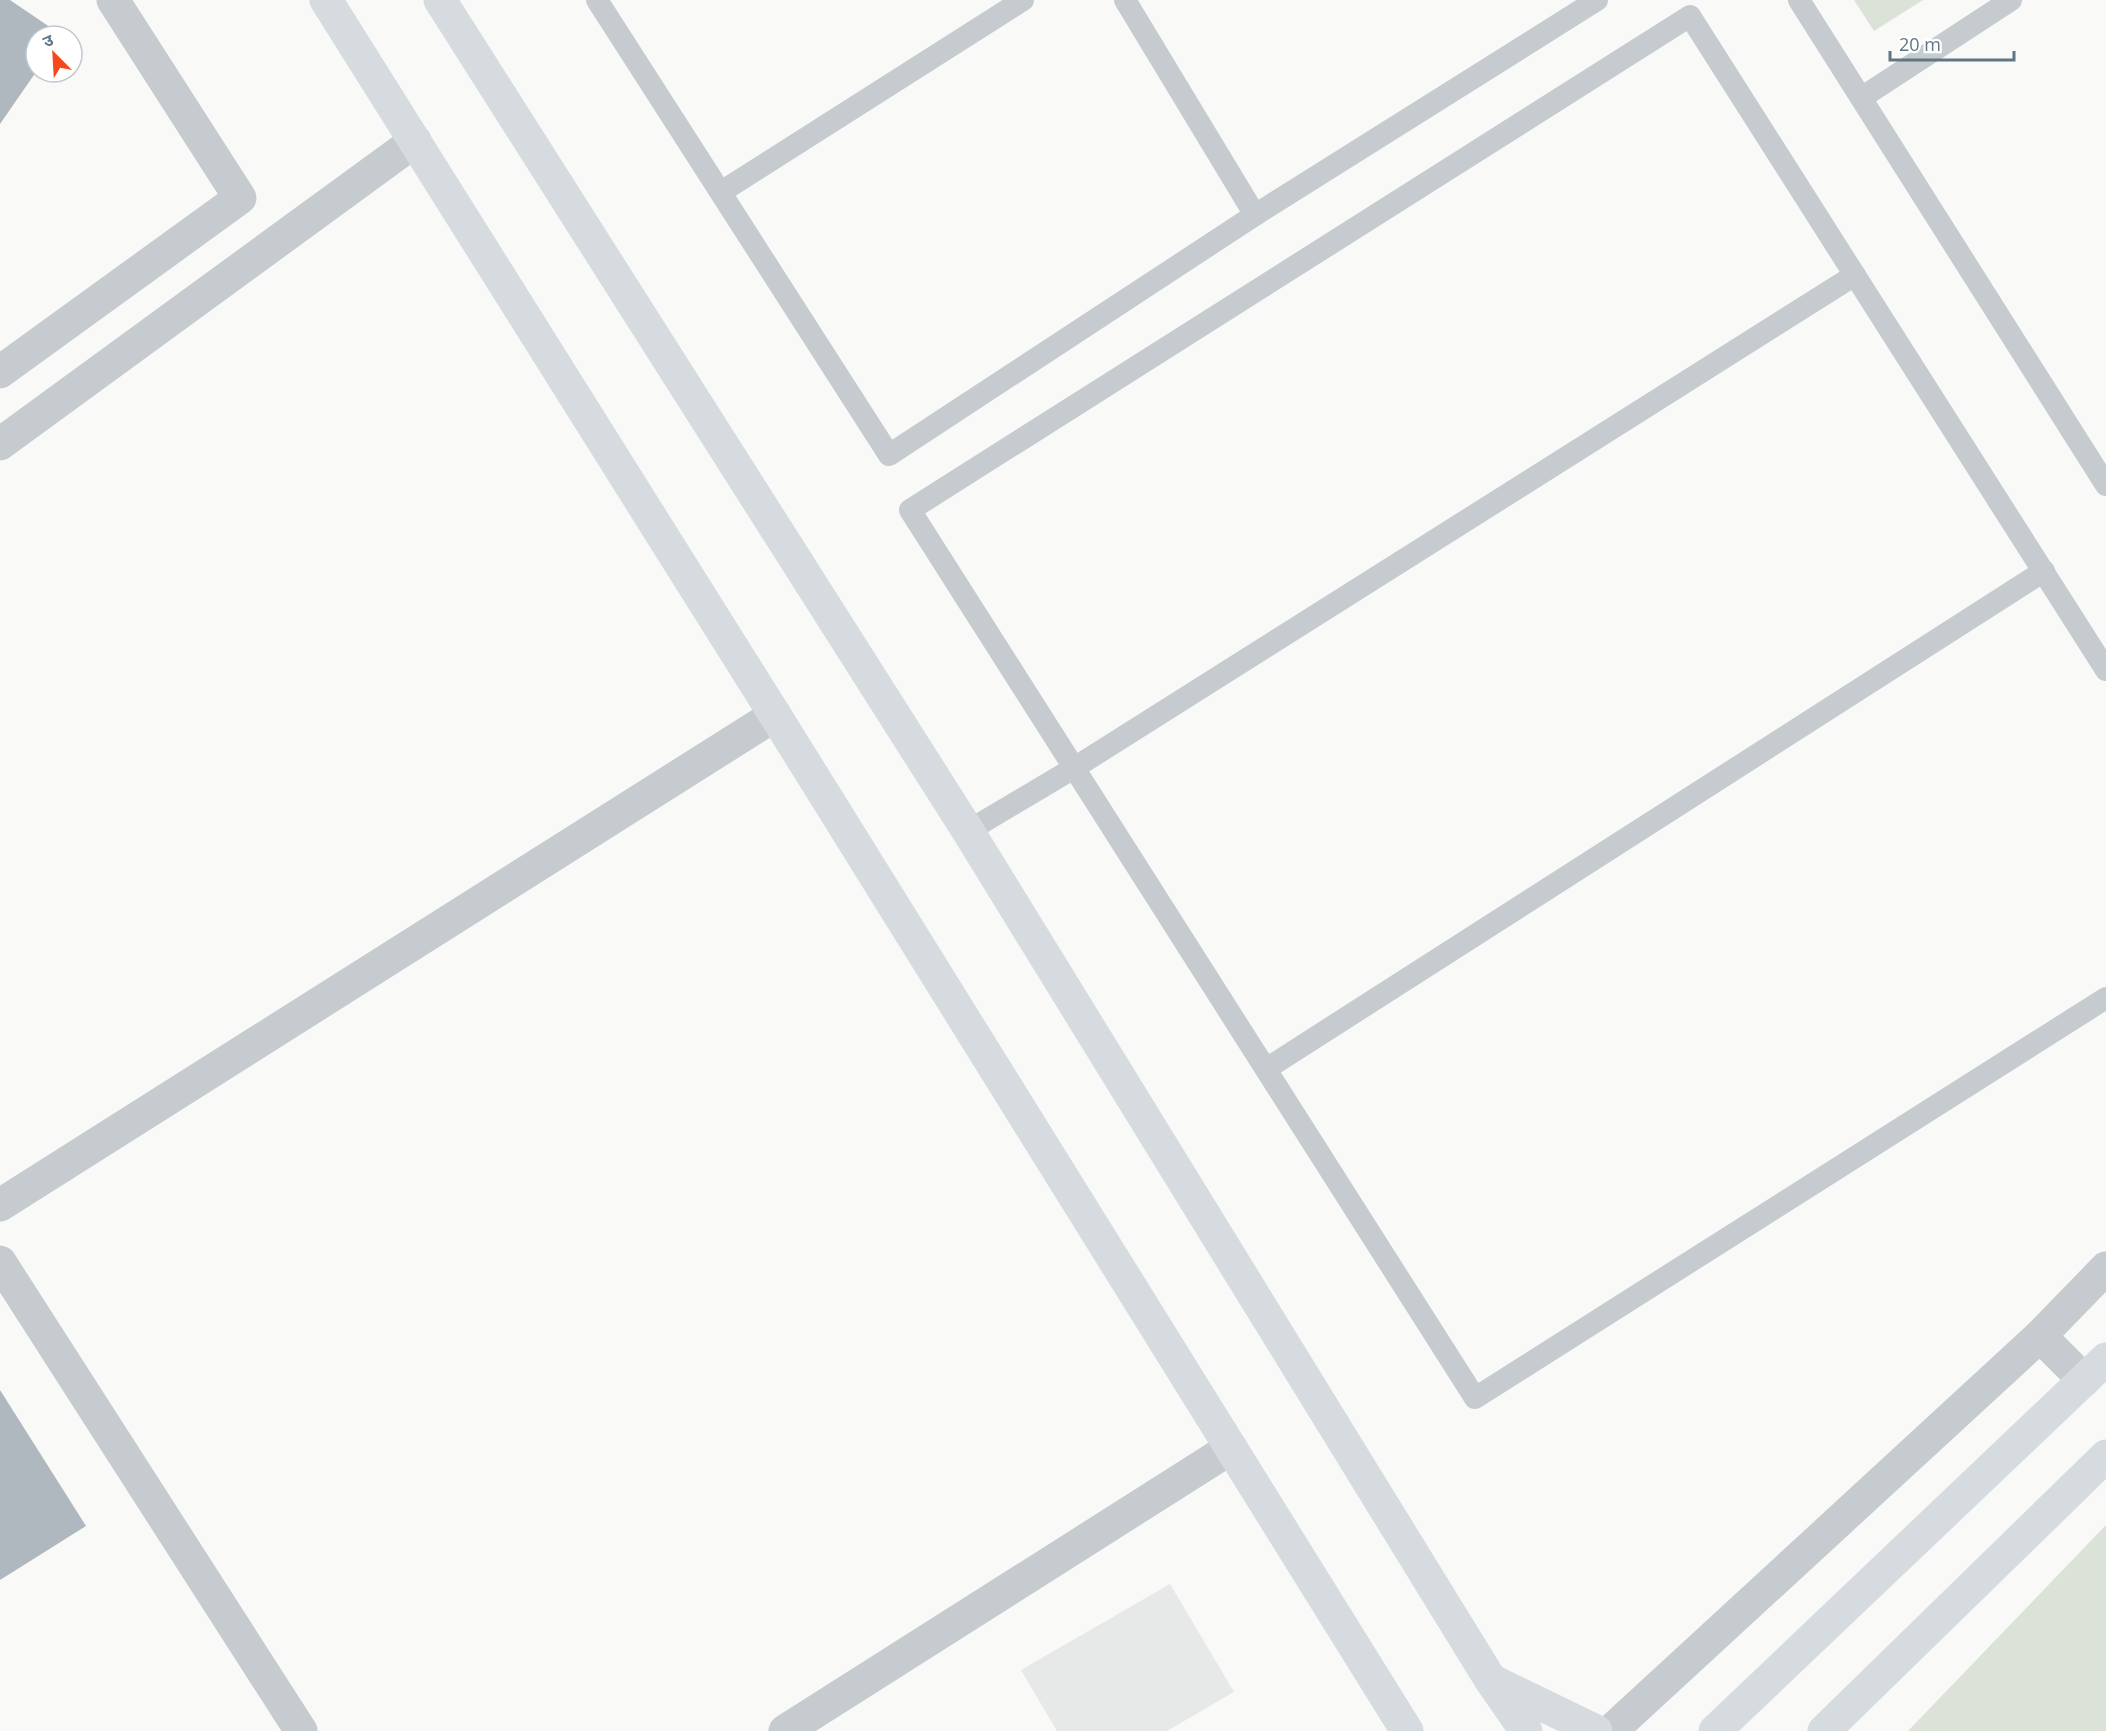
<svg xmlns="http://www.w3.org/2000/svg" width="2106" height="1731" viewBox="0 0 2106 1731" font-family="'Open Sans','Noto Sans Devanagari',sans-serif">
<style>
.built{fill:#e7e8e8}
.green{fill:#dbe2d7}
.building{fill:#afb8bf}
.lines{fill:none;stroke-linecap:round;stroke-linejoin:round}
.lane{stroke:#c6cbcf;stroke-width:22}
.street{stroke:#c6cbcf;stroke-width:33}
.secondary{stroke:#d6dbdf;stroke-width:33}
</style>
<rect width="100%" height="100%" fill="#f9f9f7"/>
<polygon class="built" points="1170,1584 1234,1692 1167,1731 1057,1731 1021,1670"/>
<g class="green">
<polygon points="1854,0 1923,0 1874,31"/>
<polygon points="2106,1525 2106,1731 1908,1731"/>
</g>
<g class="building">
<polygon points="0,0 10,0 63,36 36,36 36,72 0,124"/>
<polygon points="0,1390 86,1526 0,1580"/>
</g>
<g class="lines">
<g class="lane">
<polyline points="597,0 889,455 1255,215 1597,0"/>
<polyline points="1125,0 1255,215"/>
<polyline points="1799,0 2106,485"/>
<polyline points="1861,98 2011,0"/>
<polyline points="721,192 1023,0"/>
<polyline points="2106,670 1690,16 910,510 1475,1398 2106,998"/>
<polyline points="968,831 1074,768 1855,275"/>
<polyline points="1266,1069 2044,571"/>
</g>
<g class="street">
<polyline points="0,372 240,198 113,0"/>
<polyline points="0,444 415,141"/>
<polyline points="0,1205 775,715"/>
<polyline points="0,1262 301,1731"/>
<polyline points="2040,1336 2084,1380"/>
<polyline points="785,1731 1231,1448"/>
<polyline points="1611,1731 2040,1336 2106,1268"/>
</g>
<g class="secondary">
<polyline points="326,0 775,715 1407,1731"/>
<polyline points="440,0 968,831 1490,1679 1526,1731"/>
<polyline points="1491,1680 1596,1731"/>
<polyline points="1715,1731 2106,1359"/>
<polyline points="1824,1731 2106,1456"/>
</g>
</g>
<g transform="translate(54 54) rotate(336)"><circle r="28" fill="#ffffff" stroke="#c0c8ce" stroke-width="1.5"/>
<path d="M0-4.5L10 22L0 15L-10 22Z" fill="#f6481a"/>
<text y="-9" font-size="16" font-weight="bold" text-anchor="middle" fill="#617685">उ</text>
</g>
<path d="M1890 51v9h124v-9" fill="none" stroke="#617685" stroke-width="3"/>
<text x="1899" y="51" font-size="18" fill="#617685" stroke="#ffffff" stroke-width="4.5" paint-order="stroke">20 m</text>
</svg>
